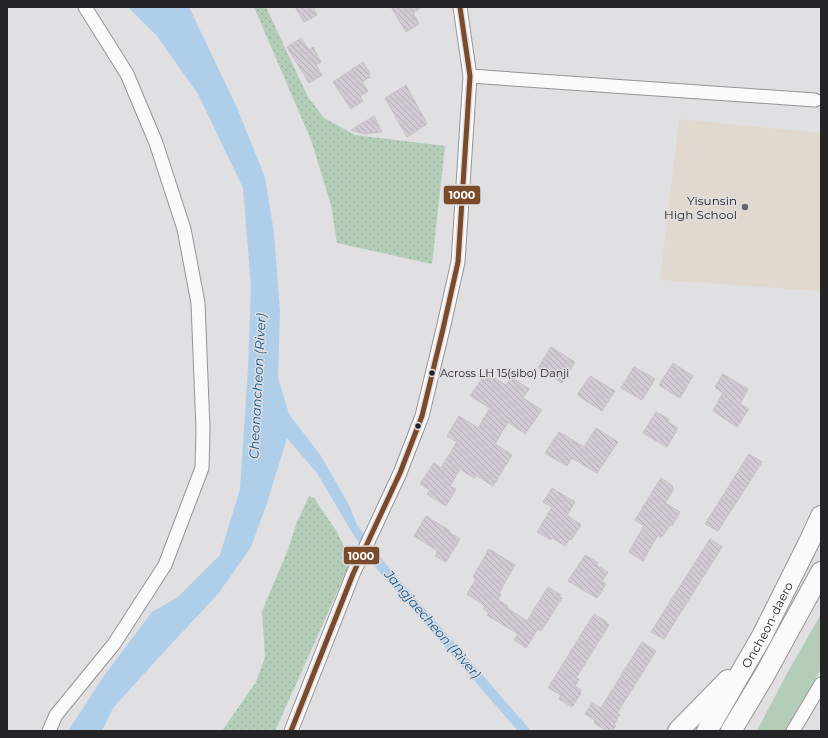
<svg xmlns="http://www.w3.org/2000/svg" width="828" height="738" viewBox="0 0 828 738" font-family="Montserrat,sans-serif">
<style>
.education{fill:#e1d9cf}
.grass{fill:#b3cdb9}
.park{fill:url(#park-dots)}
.water{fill:#aeceea}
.building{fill:url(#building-back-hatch);stroke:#c3c2c4}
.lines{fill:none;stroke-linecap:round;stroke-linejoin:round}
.minor-casing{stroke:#969596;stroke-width:15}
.highway-casing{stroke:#969596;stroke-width:22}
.minor{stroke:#fafafa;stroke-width:13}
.highway{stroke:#fafafa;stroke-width:20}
.bus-1-casing{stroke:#e1dee2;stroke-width:8}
.bus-1{stroke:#7a4b2a;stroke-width:5}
.poi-dot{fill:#666567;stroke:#e1dee2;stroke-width:1.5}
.bus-dot{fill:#242325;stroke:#e1dee2;stroke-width:1.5}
.labels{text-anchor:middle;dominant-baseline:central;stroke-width:3;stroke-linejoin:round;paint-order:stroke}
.bus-label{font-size:11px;fill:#242325;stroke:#e1dee2;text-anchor:start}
.poi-label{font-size:12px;fill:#242325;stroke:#e1dee2;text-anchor:end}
.street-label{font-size:12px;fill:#242325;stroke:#e1dee2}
.water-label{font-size:13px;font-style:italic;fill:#0d5788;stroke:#e1dee2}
.line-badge{stroke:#e1dee2;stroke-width:1.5}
.badge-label{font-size:11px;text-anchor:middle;font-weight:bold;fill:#fff}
</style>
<defs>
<pattern id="park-dots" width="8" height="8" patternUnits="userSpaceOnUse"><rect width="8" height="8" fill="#b3cdb9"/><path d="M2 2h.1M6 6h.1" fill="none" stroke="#9ab09f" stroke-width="1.8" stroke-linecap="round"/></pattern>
<pattern id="building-back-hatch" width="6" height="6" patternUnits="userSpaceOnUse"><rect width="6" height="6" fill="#d1cad4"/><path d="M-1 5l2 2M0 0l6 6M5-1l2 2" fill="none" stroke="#b3adb6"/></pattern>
</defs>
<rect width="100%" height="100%" fill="#e0dfe1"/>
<polygon class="education" points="679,119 821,133 821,291 660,280"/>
<polygon class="grass" points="821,614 821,669 785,731 757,731 785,677"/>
<g class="park">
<polygon points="254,7 266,7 308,97 324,118 355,135 445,146 432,264 337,243 331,205 311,140"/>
<polygon points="309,496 314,498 337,532 351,561 275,731 222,731 256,682 265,657 262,611 288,550 297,522"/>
</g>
<polygon class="water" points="128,7 189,7 237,108 265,177 274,233 280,311 278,378 289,414 321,456 349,505 357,525 385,563 531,731 518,731 377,569 353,534 317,473 287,438 267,503 251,547 218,594 161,655 113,708 102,731 68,731 106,673 152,612 178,597 220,555 240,489 248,369 251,286 243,188 198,94 157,36"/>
<g class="building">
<polygon points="295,7 313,7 317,15 304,22"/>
<polygon points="391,7 422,7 413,13 419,24 406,32"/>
<polygon points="301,38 309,50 313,47 321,62 316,65 322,75 309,83 287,47"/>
<polygon points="363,62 370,74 368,75 370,77 362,82 368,91 360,97 363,101 351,109 333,82"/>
<polygon points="406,85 427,124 407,137 385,98"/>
<polygon points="374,116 382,132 364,134 351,130"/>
<polygon points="551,347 575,362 562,383 538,368"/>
<polygon points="673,363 693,376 680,398 659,385"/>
<polygon points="634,367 655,379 642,400 621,388"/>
<polygon points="486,373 506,385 511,377 529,389 523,398 542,410 525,434 508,422 495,444 512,455 493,486 476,475 474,478 460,469 450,486 456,489 446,506 427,494 430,490 420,484 434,463 441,468 457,442 447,436 459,416 478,428 490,408 470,396"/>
<polygon points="723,374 748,389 740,404 749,409 737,427 713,411 723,393 715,387"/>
<polygon points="590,376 615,391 602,411 577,395"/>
<polygon points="656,412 669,419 668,422 678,428 667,447 643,433"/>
<polygon points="596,428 618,442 597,473 572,458 567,466 545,453 559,432 584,447"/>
<polygon points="749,454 762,462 718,531 705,524"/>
<polygon points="661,478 673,486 672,488 674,489 665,503 680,512 672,526 670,525 661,538 658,535 643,561 629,552 644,526 635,520"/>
<polygon points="552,488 575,502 567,515 581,525 571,540 570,539 565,546 552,538 551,540 537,532 552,507 543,502"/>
<polygon points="426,516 450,531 449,532 460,539 446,562 435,556 438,551 414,536"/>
<polygon points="710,539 722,547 664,639 651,632"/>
<polygon points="489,549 515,565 499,593 501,594 498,600 508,606 507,608 527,621 548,587 561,595 559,597 562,598 541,631 538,629 526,648 514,640 518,634 487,615 489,613 483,609 485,606 467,594 476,579 473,577"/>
<polygon points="585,555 598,563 596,565 608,572 602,581 606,584 597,598 568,581"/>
<polygon points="594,614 607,622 607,624 609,625 576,678 579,679 575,686 581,690 580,692 581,693 572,707 559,699 561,695 548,688"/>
<polygon points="642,642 656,651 617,713 620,715 614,724 616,726 612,731 607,731 594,723 595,720 585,714 592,703 601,708"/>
</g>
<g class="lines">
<defs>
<g id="minor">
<polyline points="470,76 815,100"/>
<polyline points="49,731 56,715 114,644 165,565 202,468 203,429 198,303 184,229 156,143 127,74 85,7"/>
<polyline points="291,731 353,574 400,473 422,416 443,329 458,262 470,76 460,7"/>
<polyline points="793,731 821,684"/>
</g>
<g id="highway">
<polyline points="678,731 728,680"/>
<path id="s1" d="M707 731 762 636 810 540 821 516"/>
<polyline points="731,731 764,676 821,572"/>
</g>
</defs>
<use href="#minor" class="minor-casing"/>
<use href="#highway" class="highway-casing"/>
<use href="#minor" class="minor"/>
<use href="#highway" class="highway"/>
<defs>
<polyline id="bus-1" points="291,731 353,574 400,473 422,416 443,329 458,262 470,76 460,7"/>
</defs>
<use href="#bus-1" class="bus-1-casing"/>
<use href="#bus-1" class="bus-1"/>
</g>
<circle class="poi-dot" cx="745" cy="207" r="4"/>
<g class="bus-dot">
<circle cx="432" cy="373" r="3.5"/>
<circle cx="418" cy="426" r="3.5"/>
</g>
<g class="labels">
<g class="bus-label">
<text x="440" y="373">Across LH 15(sibo) Danji</text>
</g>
<g class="poi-label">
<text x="737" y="200">Yisunsin<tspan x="737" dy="14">High School</tspan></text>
</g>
<g class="street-label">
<text stroke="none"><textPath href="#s1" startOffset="122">Oncheon-daero</textPath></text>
</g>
<g class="water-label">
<text transform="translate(257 386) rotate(-87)">Cheonancheon (River)</text>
<text transform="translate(433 624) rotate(49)">Jangjaecheon (River)</text>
</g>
</g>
<g class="line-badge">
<rect x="443" y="185" width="38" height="20" rx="4" fill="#7a4b2a"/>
<rect x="343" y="546" width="37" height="19" rx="4" fill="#7a4b2a"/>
</g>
<g class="badge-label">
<text x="462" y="199">1000</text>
<text x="361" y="560">1000</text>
</g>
<rect width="828" height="738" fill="none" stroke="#242325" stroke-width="16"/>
</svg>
